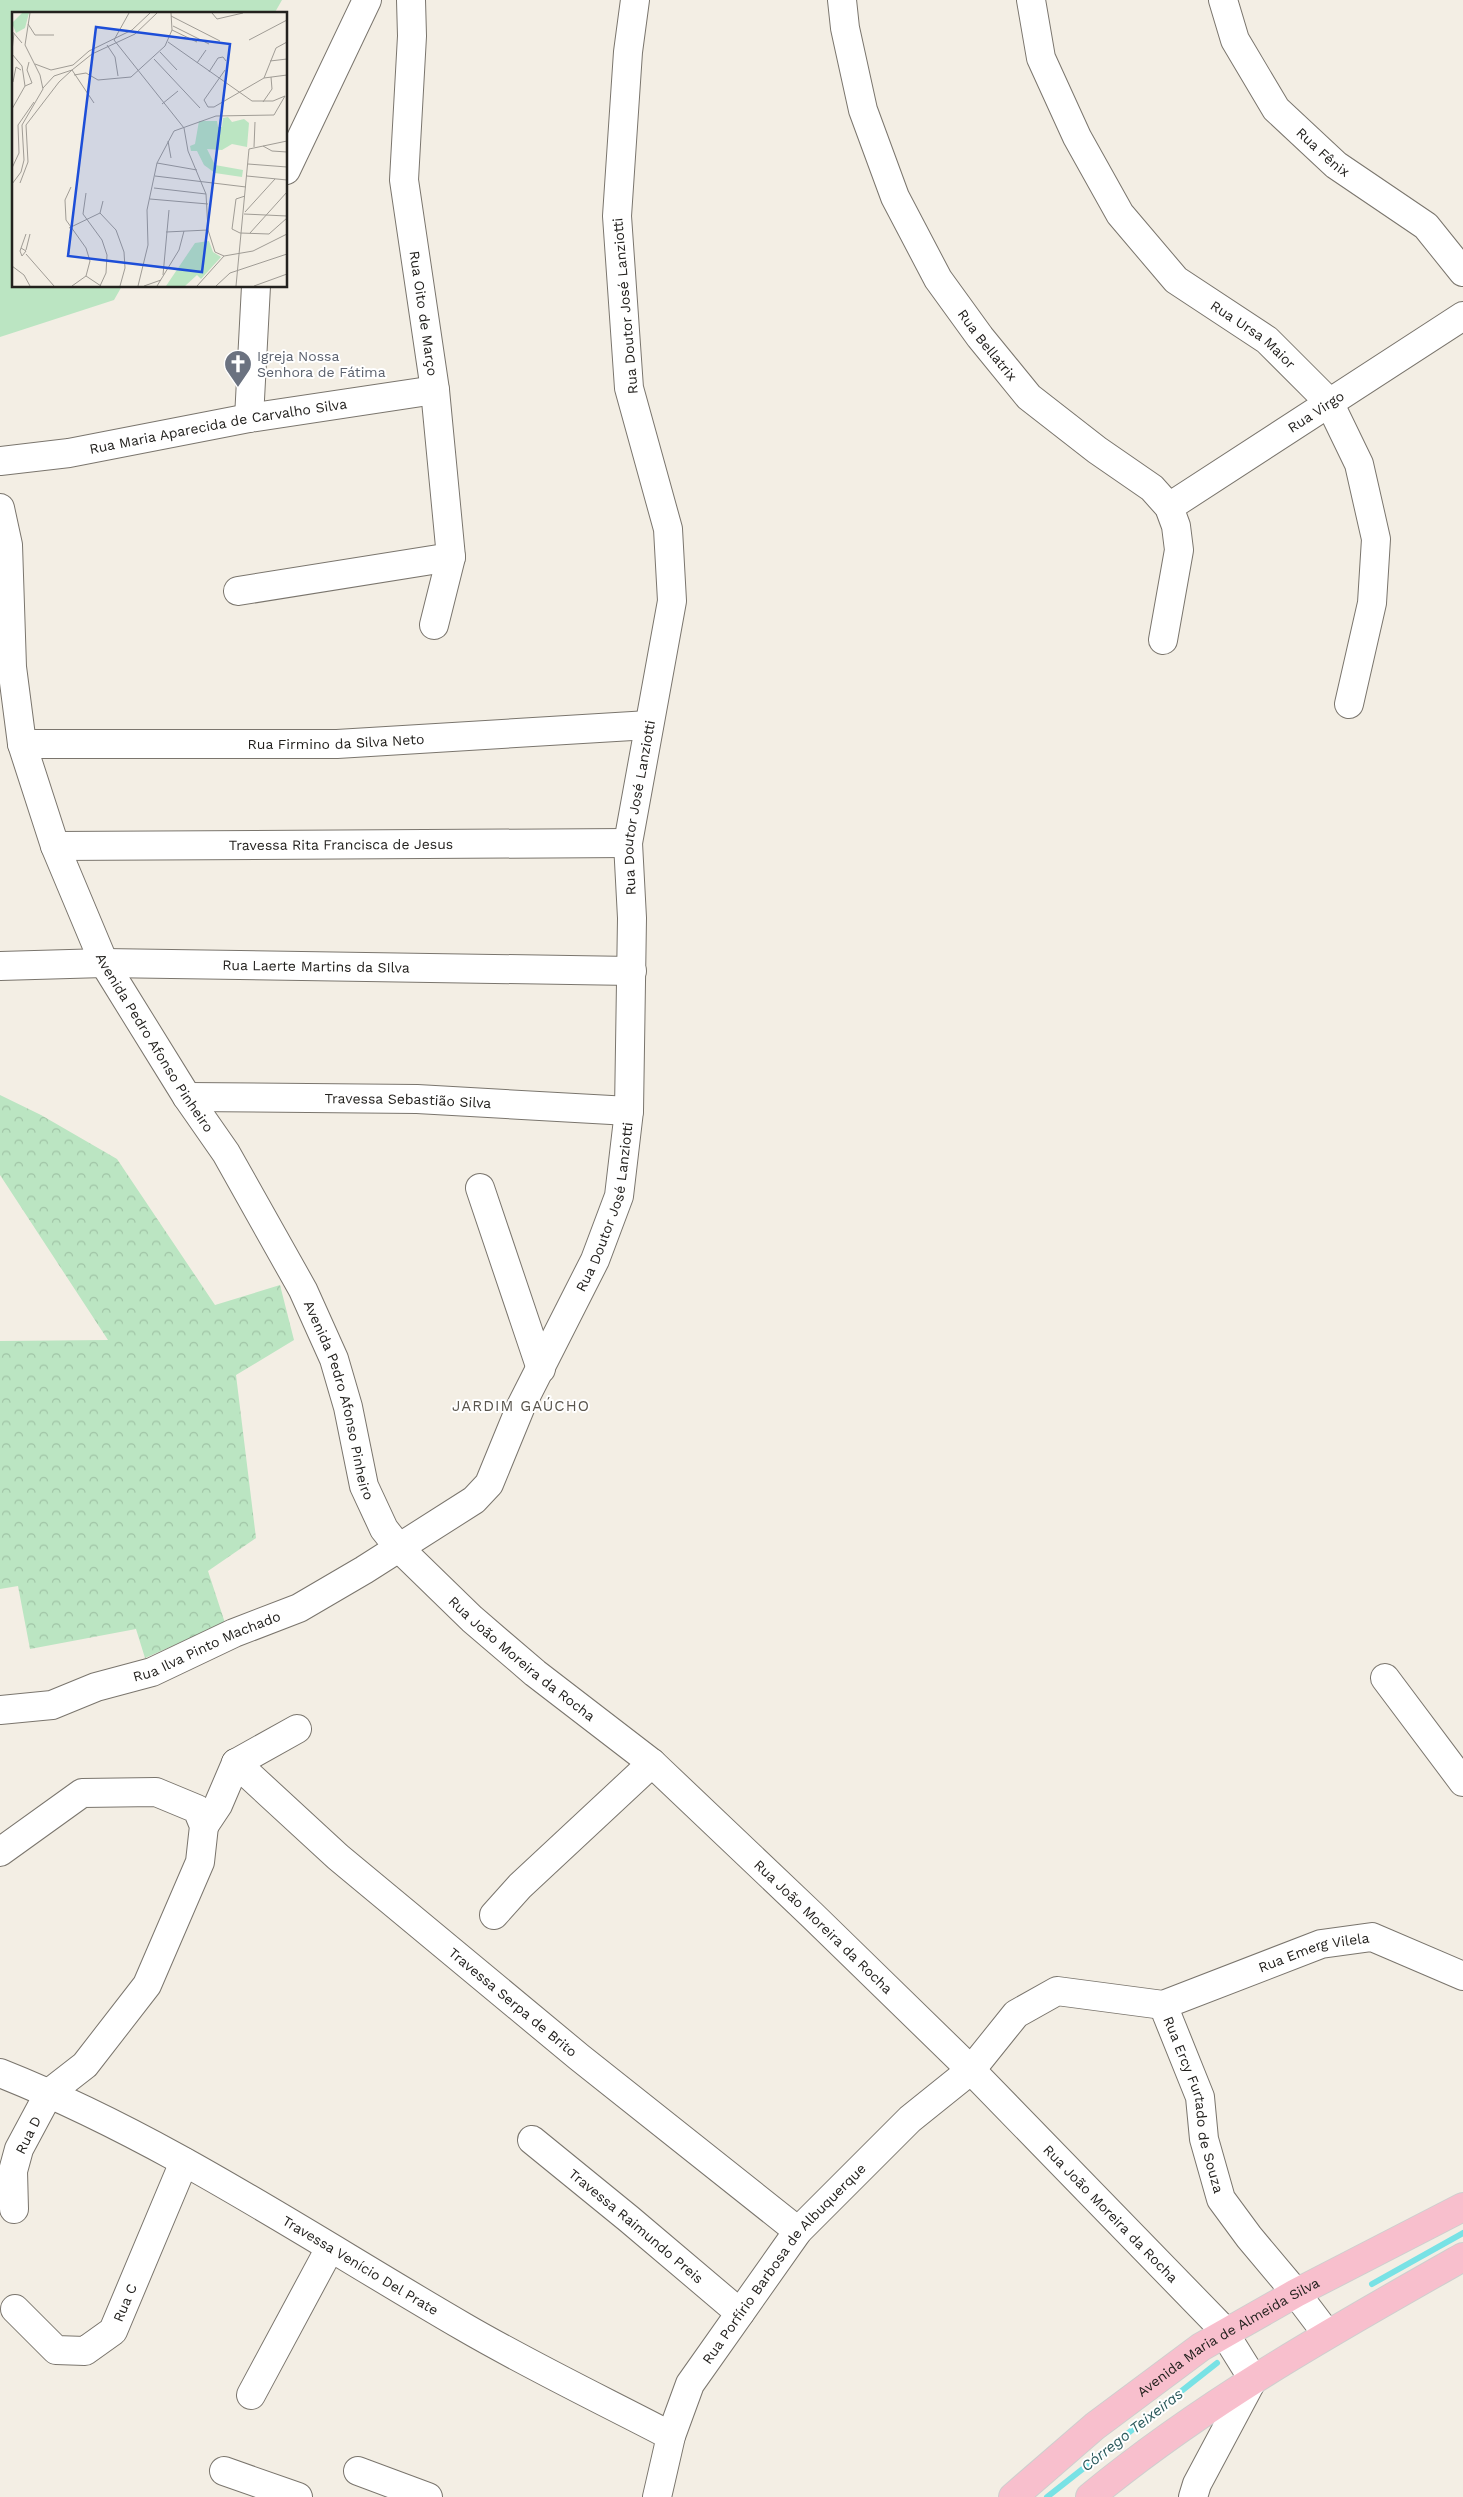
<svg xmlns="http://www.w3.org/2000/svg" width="1463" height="2497" viewBox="0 0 1463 2497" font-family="'Work Sans',sans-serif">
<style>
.forest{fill:url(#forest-crowns)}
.park{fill:#bbe5c2}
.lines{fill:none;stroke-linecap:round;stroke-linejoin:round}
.stream{stroke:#78e2e5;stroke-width:6}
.minor-casing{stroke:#7a756d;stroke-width:30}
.major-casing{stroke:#cfcece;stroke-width:30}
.minor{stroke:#fff;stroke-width:28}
.major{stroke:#f8bfcd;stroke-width:28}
.labels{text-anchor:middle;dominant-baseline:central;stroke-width:4;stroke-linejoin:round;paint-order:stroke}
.street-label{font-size:14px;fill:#23211e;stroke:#fff}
.worship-label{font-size:14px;fill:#5b616d;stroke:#fff;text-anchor:start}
.neighbourhood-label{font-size:15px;letter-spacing:1px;fill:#59554d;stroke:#fff}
.water-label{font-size:15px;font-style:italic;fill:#2c5a5c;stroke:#fff}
.inset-road{fill:none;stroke:#a09c95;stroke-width:1}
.view{fill:#1d4ed8;fill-opacity:0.15;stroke:#1d4ed8;stroke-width:2.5}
.inset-edge{fill:none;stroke:#23211e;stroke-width:2.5}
</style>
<defs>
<pattern id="forest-crowns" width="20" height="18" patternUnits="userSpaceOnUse" patternTransform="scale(1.25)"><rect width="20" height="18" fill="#bbe5c2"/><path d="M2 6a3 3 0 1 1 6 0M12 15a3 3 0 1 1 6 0" fill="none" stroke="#a0c4a6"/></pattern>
</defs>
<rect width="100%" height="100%" fill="#f3eee4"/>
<polygon class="forest" points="0,1095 41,1115 117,1159 215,1305 280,1285 294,1340 236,1375 256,1538 208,1571 225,1623 145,1658 136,1629 30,1649 18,1586 0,1589 0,1341 108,1340 0,1175"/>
<polygon class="park" points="0,0 282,0 274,14 14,14 14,286 122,286 114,300 0,337"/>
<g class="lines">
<g class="stream">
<polyline points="1372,2284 1463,2233"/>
<polyline points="1047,2497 1217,2363"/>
</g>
<defs>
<g id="minor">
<path id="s1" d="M411 0 412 36 404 180 435 390 451 557 434 625"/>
<path id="s2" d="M842 0 845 28 863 110 895 197 938 279 980 337 1029 397 1097 450 1152 488 1169 507 1176 526 1179 550 1163 640"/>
<path id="s3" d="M1031 0 1041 58 1077 137 1120 214 1176 280 1267 340 1329 402 1359 464 1376 539 1372 603 1349 704"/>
<path id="s4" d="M1223 0 1235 40 1276 109 1336 165 1426 226 1463 272"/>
<polyline points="286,170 367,0"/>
<polyline points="249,418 256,286"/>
<path id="s5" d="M0 461 69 453 249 418 435 390"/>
<path id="s6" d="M1169 507 1463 316"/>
<path id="s7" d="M0 508 8 545 12 667 22 744 55 846 104 963 187 1097 226 1153 303 1290 334 1359 348 1407 364 1486 384 1529 399 1548 472 1619 535 1673 652 1763 812 1915 971 2070 1220 2326 1253 2379 1197 2484 1193 2497"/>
<polyline points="238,591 451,557"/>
<path id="s8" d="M22 744H337L649 725"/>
<path id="s9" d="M55 846 628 843"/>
<path id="s10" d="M0 966 104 963 632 971"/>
<path id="s11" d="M187 1097 417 1099 629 1111"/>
<polyline points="480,1188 541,1369"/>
<polyline points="1385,1678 1463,1782"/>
<path id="s12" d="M0 1710 52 1705 96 1687 152 1672 234 1633 299 1608 364 1570 474 1500 489 1484 521 1406 595 1260 619 1196 629 1111 632 918 628 843 672 601 668 529 629 388 617 216 628 52 635 0"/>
<path id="s13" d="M236 1763 338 1857 579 2057 798 2231"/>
<polyline points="236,1763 297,1729"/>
<polyline points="204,1826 218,1805 236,1763"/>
<polyline points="0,1852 82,1793 156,1792 197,1809 204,1826 200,1862 147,1985 85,2065 49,2093 19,2149 13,2171 14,2209"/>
<polyline points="494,1915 520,1886 652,1763"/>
<path id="s14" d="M1163 2005 1200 2097 1204 2139 1221 2199 1249 2237 1296 2293 1327 2334"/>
<path id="s15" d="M0 2073C164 2138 312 2239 464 2327 531 2366 602 2400 671 2436"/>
<path id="s16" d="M532 2140 629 2219 740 2313"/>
<path id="s17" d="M15 2309 56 2350 85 2351 113 2331 184 2162"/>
<polyline points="251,2395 330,2248"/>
<polyline points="224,2471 298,2497"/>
<polyline points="358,2471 428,2497"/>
<path id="s18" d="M657 2497 671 2436 690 2384 798 2231 910 2119 971 2070 1016 2014 1057 1991 1163 2005 1321 1944 1372 1937 1463 1976"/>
</g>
<g id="major">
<path id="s19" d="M1013 2497 1095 2426 1201 2347 1296 2293 1463 2207"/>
<path d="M1090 2497C1205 2402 1334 2330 1463 2257"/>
</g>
</defs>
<use href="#minor" class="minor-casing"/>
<use href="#major" class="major-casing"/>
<use href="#minor" class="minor"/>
<use href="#major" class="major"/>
</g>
<defs>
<symbol id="church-pin" viewBox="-11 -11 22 30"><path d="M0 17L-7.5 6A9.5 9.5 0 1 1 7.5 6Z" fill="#6b7280" stroke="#fff"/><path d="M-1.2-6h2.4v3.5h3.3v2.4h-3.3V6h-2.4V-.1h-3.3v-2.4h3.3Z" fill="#fff"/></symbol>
</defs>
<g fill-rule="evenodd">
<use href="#church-pin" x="222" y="348" width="32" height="43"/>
</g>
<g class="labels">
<g class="street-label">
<text stroke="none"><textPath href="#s4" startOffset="186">Rua Fênix</textPath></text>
<text transform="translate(625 306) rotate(-95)">Rua Doutor José Lanziotti</text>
<text stroke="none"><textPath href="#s1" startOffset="315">Rua Oito de Março</textPath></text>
<text stroke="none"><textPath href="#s3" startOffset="415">Rua Ursa Maior</textPath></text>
<text stroke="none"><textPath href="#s2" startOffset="380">Rua Bellatrix</textPath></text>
<text stroke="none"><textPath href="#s6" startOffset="175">Rua Virgo</textPath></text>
<text stroke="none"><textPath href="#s5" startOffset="221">Rua Maria Aparecida de Carvalho Silva</textPath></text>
<text stroke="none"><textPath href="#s8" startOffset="314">Rua Firmino da Silva Neto</textPath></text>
<text stroke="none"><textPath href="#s12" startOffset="1252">Rua Doutor José Lanziotti</textPath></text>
<text stroke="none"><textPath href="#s9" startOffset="286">Travessa Rita Francisca de Jesus</textPath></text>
<text stroke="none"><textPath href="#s10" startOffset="316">Rua Laerte Martins da SIlva</textPath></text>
<text stroke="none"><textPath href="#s7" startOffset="566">Avenida Pedro Afonso Pinheiro</textPath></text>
<text stroke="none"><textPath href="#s11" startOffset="221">Travessa Sebastião Silva</textPath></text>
<text stroke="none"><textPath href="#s12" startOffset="848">Rua Doutor José Lanziotti</textPath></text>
<text stroke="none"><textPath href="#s7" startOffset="971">Avenida Pedro Afonso Pinheiro</textPath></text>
<text stroke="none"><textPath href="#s12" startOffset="218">Rua Ilva Pinto Machado</textPath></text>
<text stroke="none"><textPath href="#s7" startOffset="1298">Rua João Moreira da Rocha</textPath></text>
<text stroke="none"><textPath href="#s7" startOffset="1702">Rua João Moreira da Rocha</textPath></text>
<text stroke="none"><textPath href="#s18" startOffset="928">Rua Emerg Vilela</textPath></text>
<text stroke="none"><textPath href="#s13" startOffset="366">Travessa Serpa de Brito</textPath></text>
<text stroke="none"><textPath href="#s14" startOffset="105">Rua Ercy Furtado de Souza</textPath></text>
<text transform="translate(28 2135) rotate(-64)">Rua D</text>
<text stroke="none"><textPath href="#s7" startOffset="2108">Rua João Moreira da Rocha</textPath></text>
<text stroke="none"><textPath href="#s16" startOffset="135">Travessa Raimundo Preis</textPath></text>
<text stroke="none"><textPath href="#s18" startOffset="271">Rua Porfírio Barbosa de Albuquerque</textPath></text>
<text stroke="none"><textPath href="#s15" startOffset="409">Travessa Venício Del Prate</textPath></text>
<text stroke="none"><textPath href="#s17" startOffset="152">Rua C</textPath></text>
<text stroke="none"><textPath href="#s19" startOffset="269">Avenida Maria de Almeida Silva</textPath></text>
</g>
<g class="worship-label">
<text x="257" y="356">Igreja Nossa<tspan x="257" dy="16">Senhora de Fátima</tspan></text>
</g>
<g class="neighbourhood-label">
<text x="521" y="1406">JARDIM GAÚCHO</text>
</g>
<g class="water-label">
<text transform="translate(1132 2430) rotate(-38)">Córrego Teixeiras</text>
</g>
</g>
<g transform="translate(12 12)">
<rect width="275" height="275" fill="#f3eee4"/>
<path d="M10 1H17L13 16 4 21 0 11Z" fill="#bbe5c2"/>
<path d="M216 105 220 110 232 107 237 111 235 135 220 132 210 138 195 137 203 153 231 158 230 165 203 161 192 153 185 139H179L178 134 183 132 187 109H205L206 115H210L211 106Z" fill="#bbe5c2"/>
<path d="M197 229 201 240 209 245 189 267 185 263 173 274H154L183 231Z" fill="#bbe5c2"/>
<path class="inset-road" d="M117 1 102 28 172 116 176 139 194 182 196 218 203 240 212 244 241 239 275 222M200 1 205 7 231 1M159 4 208 29M16 12 23 23H42M161 14 197 32M160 18 185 30M0 19 10 31M237 28 275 8M156 30 240 89H261L273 84M95 33 103 45 106 64M0 39 2 21M148 40 165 58M0 42 10 54 13 74 0 97M142 47 188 96M258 49 275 47M185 51 194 38M23 52 39 58 61 53 77 39 120 18 138 1M213 58 192 88 196 95H202L252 66 275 63M197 60 206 46 211 45 214 49M62 63 74 61 86 68 119 65 153 34 160 18 159 1M252 66 264 36 275 30M1 70 4 55 9 58M13 74 20 71 15 58 17 50M31 76 42 64 60 58 80 42 123 22 145 1M251 90 260 77 259 65M150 92 166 79M156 129 159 146M251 134 260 139 275 140M242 135 243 110M145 151 185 158M236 152 275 155M0 156 7 141 6 113 22 90M143 164 234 175M235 164 275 168M8 171 16 150 14 113 47 70 60 58 82 91M0 172 9 160 12 148 10 113 31 77 28 63 13 33 18 1M59 175 53 188 54 208 74 236 78 249 74 264 60 274M142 176 194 182M74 181 71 202 90 228 95 243 94 261 88 274M233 184 224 187 220 217 228 221 257 222 275 206M138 187 196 192M91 189 88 201 104 218 112 240 113 256 108 274M233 200 263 167M232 202 275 204M57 216 88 201M154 220 196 218M238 221 275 180M9 236 14 239 10 244 8 239 14 222M14 238 18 222M14 242 42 274M0 254 12 263 18 274M151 263 157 198M74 264 89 274M126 274 136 233 135 198 145 151 162 119 204 104 262 103 273 84M132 274 149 268M145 274 167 238 172 219M185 274 212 244M204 274 218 261 275 242M224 274 237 137 275 129M242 274 275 262"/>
<path class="view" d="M84 15 218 32 190 260 56 244Z"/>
<rect width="275" height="275" class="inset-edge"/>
</g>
</svg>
